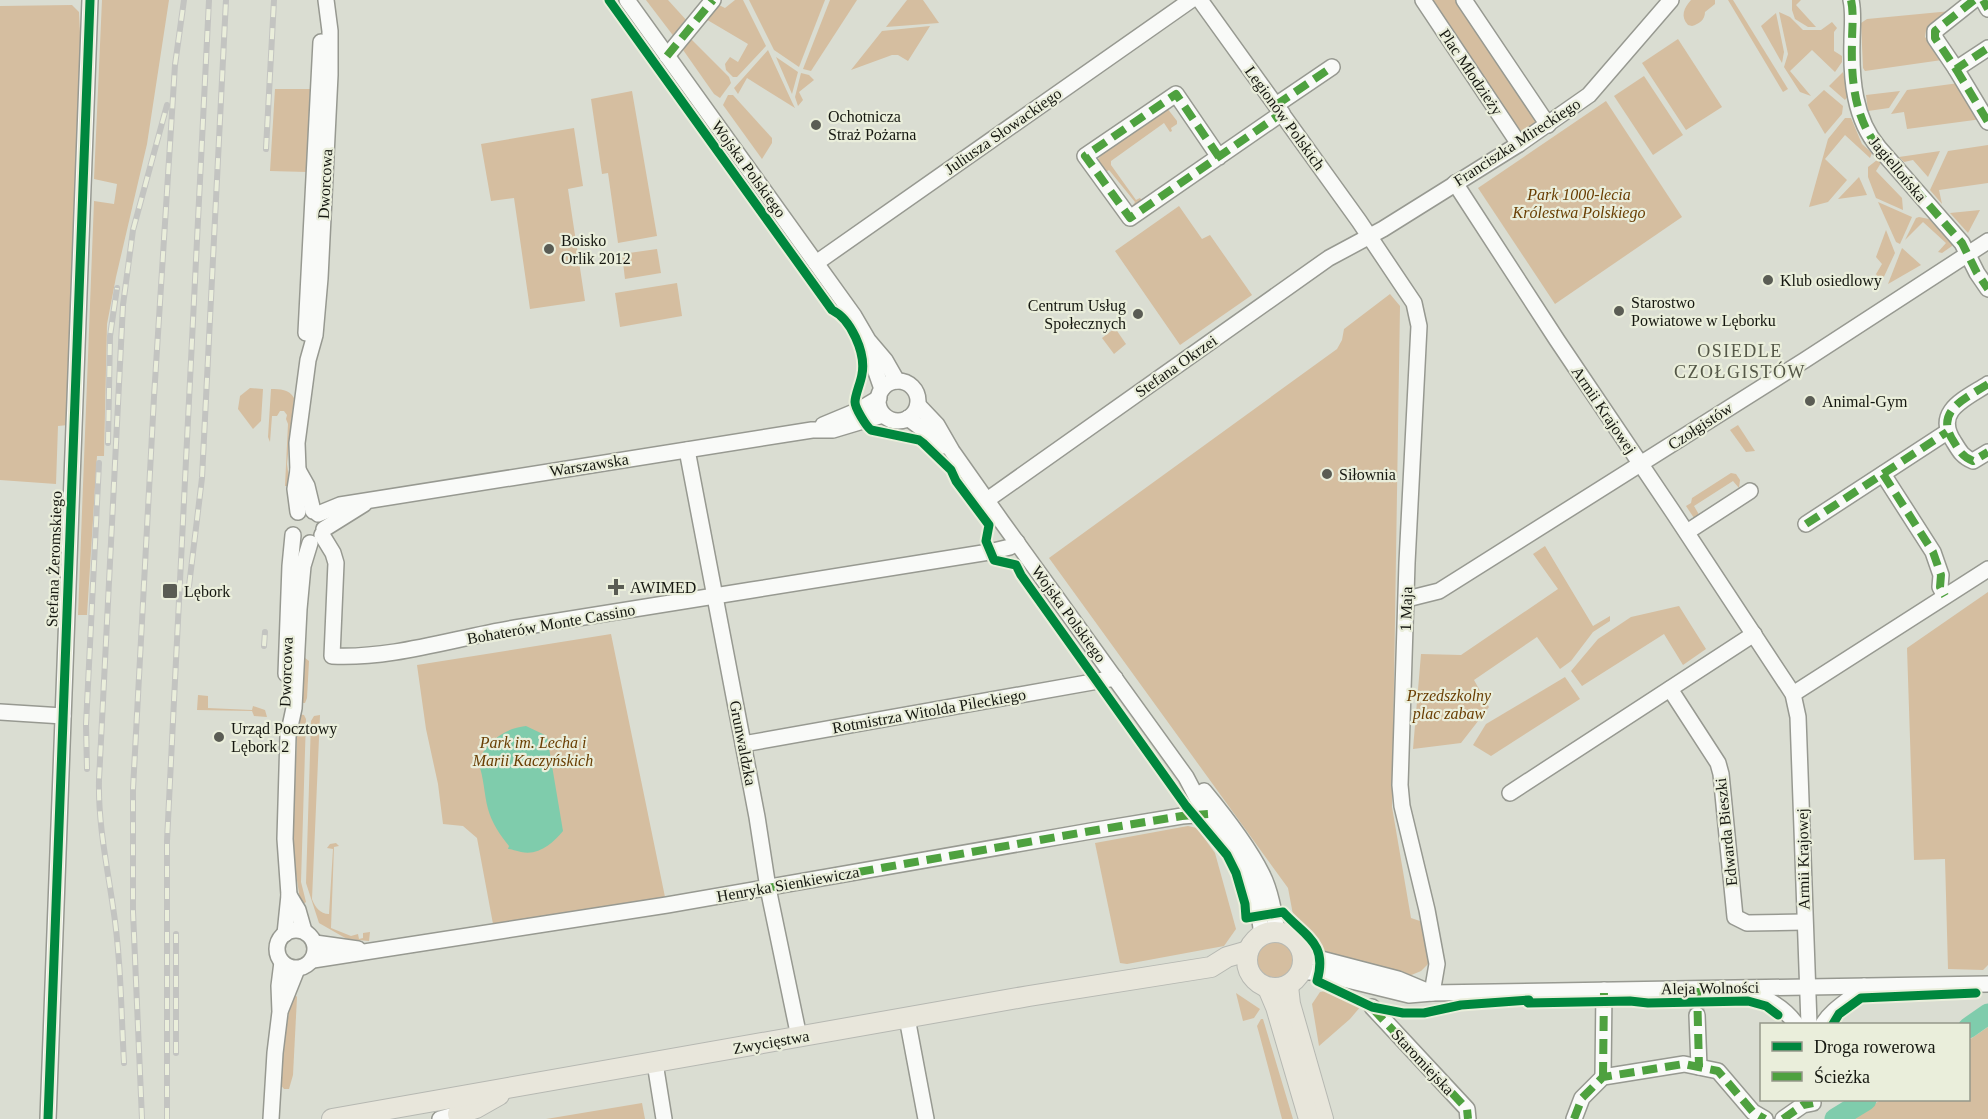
<svg xmlns="http://www.w3.org/2000/svg" width="1988" height="1119" viewBox="0 0 1988 1119" font-family="Georgia,serif">
<style>
.green{fill:#d5bea0}
.water{fill:#7fccac}
.lines{fill:none;stroke-linecap:round;stroke-linejoin:round}
.river{stroke:#7fccac;stroke-width:21}
.minor-tunnel{stroke:#bcbfb5;stroke-width:15;stroke-dasharray:15 8;stroke-linecap:butt}
.minor-casing{stroke:#979991;stroke-width:18}
.major-casing{stroke:#b6b8b2;stroke-width:22}
.minor{stroke:#f9faf8;stroke-width:15}
.major{stroke:#e8e6db;stroke-width:20}
.rail-casing{stroke:#c3c4c1;stroke-width:6}
.rail{stroke:#eaeedb;stroke-width:4;stroke-dasharray:11;stroke-linecap:butt}
.quiet{stroke:#4ea13f;stroke-width:8;stroke-dasharray:15 8;stroke-linecap:butt}
.cycleway-casing{stroke:#eaeedb;stroke-width:13}
.cycleway{stroke:#00873e;stroke-width:9}
.poi-dot{fill:#5a5c54;stroke:#eaeedb;stroke-width:2}
.labels{text-anchor:middle;dominant-baseline:central;stroke-width:4.5;stroke-linejoin:round;paint-order:stroke}
.street-label{font-size:16px;fill:#151710;stroke:#eaeedb}
.poi-label{font-size:16px;fill:#151710;stroke:#eaeedb;text-anchor:start}
.park-label{font-size:16px;font-style:italic;fill:#693e03;stroke:#eaeedb}
.neighbourhood-label{font-size:18px;letter-spacing:1.5px;fill:#545747;stroke:#eaeedb}
</style>
<rect width="100%" height="100%" fill="#daddd2"/>
<g class="green">
<polygon points="102,0 169,0 147,144 116,277 107,324 104,456 97,456 87,615 78,615 94,201 114,204 117,184 94,179"/>
<polygon points="646,0 668,0 688,22 675,38"/>
<polygon points="735,0 743,0 766,46 737,77 733,77 726,70 725,64 730,57 738,62 748,44 704,18 715,3 725,8"/>
<polygon points="749,0 825,0 799,67 774,50"/>
<polygon points="830,0 857,0 811,71 803,69"/>
<polygon points="907,0 923,0 939,23 886,27"/>
<polygon points="1428,0 1457,0 1537,123 1519,136"/>
<path d="M1691 0H1715V4L1705 12C1705 20 1699 24 1692 26L1688 25C1680 16 1684 8 1691 0Z"/>
<polygon points="1728,0 1733,0 1788,89 1783,92"/>
<polygon points="1792,0 1801,0 1796,5 1816,27 1808,27 1795,19 1792,10"/>
<polygon points="72,5 79,12 80,32 84,33 68,425 58,426 56,484 0,480 0,6"/>
<polygon points="1951,11 1926,31 1925,37 1937,50 1942,60 1865,71 1863,68 1861,23 1867,19"/>
<polygon points="1779,12 1790,17 1803,30 1821,30 1832,22 1837,28 1834,32 1834,51 1842,56 1842,62 1835,72 1812,50 1790,71 1811,96 1800,92 1784,67 1788,54"/>
<polygon points="1776,13 1784,52 1782,63 1761,26"/>
<polygon points="930,26 908,61 898,55 892,55 851,70 882,31"/>
<polygon points="691,39 729,77 731,83 720,98 714,94 681,47"/>
<polygon points="1678,39 1722,107 1686,130 1642,63"/>
<polygon points="768,50 792,102 795,108 747,78 738,94 734,88"/>
<polygon points="776,57 798,72 792,94"/>
<polygon points="1843,72 1848,96 1845,100 1829,86"/>
<polygon points="801,73 809,75 814,80 799,92 803,100 798,106 795,97"/>
<polygon points="1644,76 1683,135 1653,155 1614,96"/>
<polygon points="1959,83 1982,119 1907,129 1904,112 1891,114 1907,90"/>
<polygon points="275,89 310,89 307,172 270,171"/>
<polygon points="1824,90 1843,106 1842,114 1825,134 1808,105"/>
<polygon points="632,91 657,236 618,243 608,173 602,174 591,99"/>
<polygon points="1900,91 1889,108 1868,111 1866,95"/>
<polygon points="728,95 733,95 772,138 772,143 762,159 723,105"/>
<polygon points="1606,101 1682,217 1555,304 1478,188"/>
<polygon points="1167,108 1177,121 1177,124 1171,128 1172,131 1170,132 1164,123 1111,161 1111,165 1136,200 1140,198 1142,201 1132,207 1135,202 1109,170 1106,172 1097,164 1098,159 1103,153"/>
<polygon points="1845,118 1851,118 1862,144 1872,153 1870,158 1845,135 1825,159 1847,180 1828,202 1809,207 1828,139"/>
<polygon points="574,128 583,186 568,189 585,301 530,309 514,198 491,201 481,144"/>
<polygon points="1988,145 1988,183 1939,190 1942,204 1930,190 1948,151"/>
<polygon points="1940,151 1928,177 1913,160 1904,162 1899,157"/>
<polygon points="1877,160 1881,163 1876,171 1902,198 1903,210 1876,198 1868,177 1868,167"/>
<polygon points="1859,177 1867,195 1838,199"/>
<polygon points="1878,202 1912,217 1900,244 1896,242"/>
<polygon points="1179,206 1202,239 1210,235 1252,295 1180,345 1115,251"/>
<polygon points="1980,210 1968,233 1950,213"/>
<polygon points="1919,217 1929,219 1952,243 1952,246 1942,253 1938,252 1946,243 1923,222 1905,240 1916,218"/>
<polygon points="1886,230 1895,253 1881,283 1876,274 1882,264 1876,257"/>
<polygon points="1902,248 1921,265 1888,284"/>
<polygon points="657,249 661,273 625,279 622,254"/>
<polygon points="677,283 682,316 620,327 615,293"/>
<polygon points="1390,294 1400,306 1392,807 1411,918 1423,922 1430,962 1421,971 1409,976 1310,950 1297,936 1288,888 1049,558 1337,349 1342,340 1344,329"/>
<polygon points="1115,328 1126,344 1114,354 1102,338"/>
<polygon points="250,388 263,389 261,421 253,429 238,409 240,396"/>
<path d="M271 389C280 389 289 389 294 398L287 464 290 486H285L288 424 286 419 287 415 284 411H280L277 416H272L270 442 268 437Z"/>
<polygon points="1738,425 1755,451 1746,452 1730,430"/>
<polygon points="1731,473 1736,474 1740,480 1739,488 1733,481 1694,506 1701,518 1696,521 1686,506 1691,503 1692,498"/>
<polygon points="1545,546 1593,626 1610,616 1610,621 1593,632 1571,661 1560,669 1537,637 1474,680 1489,707 1461,743 1413,749 1421,654 1461,655 1558,589 1533,554"/>
<polygon points="1988,592 1988,965 1983,970 1948,969 1945,859 1914,860 1907,648"/>
<polygon points="1679,606 1706,649 1683,665 1664,634 1582,686 1571,671 1598,639 1631,617"/>
<polygon points="611,634 665,897 493,924 477,838 463,826 443,824 438,784 426,729 417,665"/>
<polygon points="305,658 309,661 307,698 305,703 298,703"/>
<polygon points="1565,677 1580,699 1491,756 1473,745 1486,724"/>
<polygon points="198,695 208,696 208,708 252,710 253,706 265,710 267,717 254,716 252,711 197,710"/>
<polygon points="298,714 304,715 306,719 301,882 306,902 301,906 292,848"/>
<path d="M320 715 312 899C315 907 320 914 329 914L333 849 327 848 330 844 336 843 339 846 334 847 331 928 351 936 358 934 359 939 363 938V933L370 932 369 941 347 939 319 923 306 883 311 721 314 716Z"/>
<polygon points="1188,826 1197,828 1215,853 1236,929 1224,946 1127,964 1120,963 1095,843"/>
<circle cx="1276" cy="961" r="19"/>
<polygon points="1330,990 1361,1006 1350,1019 1319,1046 1312,1004 1320,992"/>
<polygon points="293,992 297,997 293,1075 289,1089 284,1089 279,1083 281,1054"/>
<polygon points="1236,993 1260,1009 1254,1018 1243,1021"/>
<polygon points="1261,1019 1263,1019 1293,1119 1282,1119 1259,1033 1257,1026"/>
<polygon points="1988,1027 1988,1119 1849,1119 1881,1100 1968,1100 1969,1040"/>
<polygon points="642,1103 645,1119 546,1119"/>
</g>
<path class="water" d="M526 726 547 736 563 831C553 843 539 856 521 852 516 851 512 849 508 849L509 846C500 835 492 823 488 809 484 794 484 777 478 762 486 742 505 728 526 726Z"/>
<g class="lines">
<g class="river">
<polyline points="1968,1028 1988,1014"/>
<polyline points="1835,1119 1866,1100"/>
</g>
<polyline class="minor-tunnel" points="1697,1002 1697,1015"/>
<defs>
<g id="minor">
<polyline points="627,0 854,316 868,340 885,360 897,381"/>
<polyline points="1200,0 1359,221 1414,303 1419,326 1407,563 1400,785 1402,806 1427,910 1437,964 1432,993"/>
<polyline points="1423,0 1519,144"/>
<polyline points="1464,0 1548,125"/>
<path d="M1851 0C1854 13 1852 28 1852 42 1851 78 1854 119 1879 148L1962 243 1977 273 1988 289"/>
<polyline points="1974,0 1935,31 1935,38 1956,69 1988,48"/>
<polyline points="1983,0 1988,9"/>
<polyline points="667,56 713,0"/>
<polyline points="1956,69 1988,122"/>
<polyline points="1276,105 1332,67"/>
<polyline points="1219,157 1176,94 1085,156 1130,218 1282,113"/>
<polyline points="1455,183 1557,340 1673,512 1793,694 1798,717 1809,1024"/>
<polyline points="816,263 1191,0"/>
<polyline points="306,333 321,42"/>
<polyline points="869,343 874,366 882,389"/>
<circle cx="898" cy="401" r="20"/>
<path d="M1988 384C1965 399 1933 411 1954 442 1960 452 1963 457 1973 461L1988 452"/>
<polyline points="918,405 937,425 952,451 1002,522 1186,777 1197,798 1251,879 1257,900 1262,935"/>
<polyline points="908,418 945,446"/>
<polyline points="823,425 859,410 879,398"/>
<polyline points="687,450 757,817 768,888 799,1037"/>
<polyline points="298,470 307,486 313,511"/>
<polyline points="1883,474 1933,552 1941,575 1940,587 1945,596"/>
<polyline points="987,500 1329,258 1383,229 1519,144 1589,95 1671,0"/>
<polyline points="298,512 295,489 298,470 297,443 308,360 315,335 320,278 330,75 330,31 326,0"/>
<polyline points="318,514 340,505 812,430 833,430 883,415"/>
<polyline points="1806,524 1947,432"/>
<polyline points="324,529 364,504"/>
<polyline points="1687,532 1750,491"/>
<path d="M322 535 333 553 336 563 332 656C393 659 454 638 515 628 673 602 831 578 989 552L1010 547 1017 542"/>
<polyline points="1407,599 1439,591 1466,574 1805,360 1988,241"/>
<polyline points="286,674 290,566 293,535"/>
<polyline points="1670,689 1718,763 1721,774 1735,917 1747,923 1804,922"/>
<polyline points="1793,694 1988,569"/>
<polyline points="0,712 63,716"/>
<polyline points="743,744 1115,678"/>
<path d="M1204 791C1223 814 1249 848 1262 874 1271 892 1274 913 1277 932"/>
<polyline points="1510,793 1754,634"/>
<polyline points="289,895 298,910 304,931"/>
<circle cx="296" cy="949" r="19"/>
<polyline points="285,934 289,895 285,839 288,736 294,708 299,609 303,566 310,543"/>
<polyline points="315,943 358,949"/>
<polyline points="1302,954 1398,979 1429,992"/>
<polyline points="313,960 667,905 1091,831 1182,816 1208,814"/>
<polyline points="1301,971 1319,973 1409,995 1432,993 1988,984"/>
<path d="M1746 990C1766 998 1784 1007 1796 1024"/>
<polyline points="1372,1007 1467,1109 1468,1119"/>
<polyline points="281,1009 297,969"/>
<polyline points="1697,1015 1699,1067"/>
<polyline points="907,1018 926,1119"/>
<path d="M1823 1024C1834 1007 1851 1000 1864 986"/>
<polyline points="655,1063 664,1119"/>
<polyline points="1603,1077 1604,990"/>
<polyline points="48,1119 90,0"/>
<polyline points="271,1119 275,1053 280,1012 279,986 282,962"/>
<polyline points="440,1119 458,1114 459,1119"/>
<polyline points="1574,1119 1582,1098 1603,1077 1684,1064 1718,1071 1753,1112 1765,1119"/>
<polyline points="1783,1119 1803,1105 1813,1103"/>
</g>
<g id="major">
<circle cx="1275" cy="960" r="28"/>
<polyline points="1288,986 1290,1004 1323,1119"/>
<polyline points="1268,988 1276,1007 1309,1119"/>
<polyline points="458,1114 476,1108 499,1095"/>
<polyline points="332,1119 1029,996 1211,967 1227,957 1248,951"/>
</g>
</defs>
<use href="#minor" class="minor-casing"/>
<use href="#major" class="major-casing"/>
<use href="#minor" class="minor"/>
<use href="#major" class="major"/>
<defs>
<g id="rail">
<polyline points="266,149 274,0"/>
<polyline points="108,443 110,336 117,288"/>
<polyline points="189,586 202,478 226,0"/>
<polyline points="264,646 265,632"/>
<polyline points="87,769 86,725 99,463"/>
<polyline points="176,1053 176,934"/>
<path d="M124 1063C121 1011 121 958 113 907 107 865 98 824 99 780L123 305 133 230 167 105"/>
<polyline points="142,1119 133,912 133,789 154,397 175,65 184,0"/>
<polyline points="167,1119 167,841 209,0"/>
</g>
</defs>
<use href="#rail" class="rail-casing"/>
<use href="#rail" class="rail"/>
<g class="quiet">
<path d="M1851 0C1854 13 1852 28 1852 42 1851 78 1854 119 1879 148L1962 243 1977 273 1988 289"/>
<polyline points="1974,0 1935,31 1935,38 1956,69 1988,48"/>
<polyline points="1983,0 1988,9"/>
<polyline points="667,56 713,0"/>
<polyline points="1956,69 1988,122"/>
<polyline points="1276,105 1332,67"/>
<polyline points="1219,157 1176,94 1085,156 1130,218 1282,113"/>
<path d="M1988 384C1965 399 1933 411 1954 442 1960 452 1963 457 1973 461L1988 452"/>
<polyline points="1883,474 1933,552 1941,575 1940,587 1945,596"/>
<polyline points="1806,524 1947,432"/>
<polyline points="768,888 1091,831 1182,816 1208,814"/>
<polyline points="1697,988 1699,1067"/>
<polyline points="1373,1009 1467,1109 1468,1119"/>
<polyline points="1603,1077 1604,990"/>
<polyline points="1574,1119 1582,1098 1603,1077 1684,1064 1718,1071 1753,1112 1765,1119"/>
<polyline points="1783,1119 1803,1105 1813,1103"/>
</g>
<defs>
<g id="cycleway">
<path d="M609 0 832 310C851 319 866 353 862 374 861 382 855 395 855 402 855 408 866 426 871 430L919 440 923 443 951 470 956 481 989 525 986 541 994 560 1016 565 1021 575 1186 806 1227 855 1236 873 1245 904 1246 918 1283 912C1306 937 1328 943 1317 981L1372 1007 1403 1013H1424L1461 1005 1529 1000 1528 1003 1630 1001 1648 1003 1748 1001 1766 1006 1778 1015"/>
<polyline points="1833,1024 1839,1014 1861,998 1976,993"/>
<polyline points="48,1119 90,0"/>
</g>
</defs>
<use href="#cycleway" class="cycleway-casing"/>
<use href="#cycleway" class="cycleway"/>
</g>
<g class="poi-dot">
<circle cx="816" cy="125" r="6"/>
<circle cx="549" cy="249" r="6"/>
<circle cx="1768" cy="280" r="6"/>
<circle cx="1619" cy="311" r="6"/>
<circle cx="1138" cy="314" r="6"/>
<circle cx="1810" cy="401" r="6"/>
<circle cx="1327" cy="474" r="6"/>
<path d="M613 578h6v6h6v6h-6v6h-6v-6h-6v-6h6z"/>
<rect x="162" y="583" width="16" height="16" rx="3"/>
<circle cx="219" cy="737" r="6"/>
</g>
<g class="labels">
<g class="street-label">
<text transform="translate(1471 72) rotate(56)">Plac Młodzieży</text>
<text transform="translate(1285 118) rotate(54)">Legionów Polskich</text>
<text transform="translate(1003 131) rotate(-35)">Juliusza Słowackiego</text>
<text transform="translate(1517 142) rotate(-33)">Franciszka Mireckiego</text>
<text transform="translate(749 169) rotate(54)">Wojska Polskiego</text>
<text transform="translate(1898 169) rotate(50)">Jagiellońska</text>
<text transform="translate(325 184) rotate(-87)">Dworcowa</text>
<text transform="translate(1176 366) rotate(-35)">Stefana Okrzei</text>
<text transform="translate(1604 410) rotate(56)">Armii Krajowej</text>
<text transform="translate(1700 426) rotate(-33)">Czołgistów</text>
<text transform="translate(589 465) rotate(-9)">Warszawska</text>
<text transform="translate(54 559) rotate(-88)">Stefana Żeromskiego</text>
<text transform="translate(1406 609) rotate(-88)">1 Maja</text>
<text transform="translate(1069 614) rotate(54)">Wojska Polskiego</text>
<text transform="translate(551 624) rotate(-10)">Bohaterów Monte Cassino</text>
<text transform="translate(286 672) rotate(-88)">Dworcowa</text>
<text transform="translate(929 711) rotate(-10)">Rotmistrza Witolda Pileckiego</text>
<text transform="translate(743 743) rotate(79)">Grunwaldzka</text>
<text transform="translate(1726 832) rotate(-96)">Edwarda Bieszki</text>
<text transform="translate(1803 859) rotate(-91)">Armii Krajowej</text>
<text transform="translate(788 884) rotate(-10)">Henryka Sienkiewicza</text>
<text transform="translate(1710 988) rotate(-1)">Aleja Wolności</text>
<text transform="translate(771 1042) rotate(-10)">Zwycięstwa</text>
<text transform="translate(1423 1062) rotate(47)">Staromiejska</text>
</g>
<g class="poi-label">
<text x="828" y="116">Ochotnicza<tspan x="828" dy="18">Straż Pożarna</tspan></text>
<text x="561" y="240">Boisko<tspan x="561" dy="18">Orlik 2012</tspan></text>
<text x="1780" y="280">Klub osiedlowy</text>
<text x="1631" y="302">Starostwo<tspan x="1631" dy="18">Powiatowe w Lęborku</tspan></text>
<text x="1126" y="305" text-anchor="end">Centrum Usług<tspan x="1126" dy="18">Społecznych</tspan></text>
<text x="1822" y="401">Animal-Gym</text>
<text x="1339" y="474">Siłownia</text>
<text x="630" y="587">AWIMED</text>
<text x="184" y="591">Lębork</text>
<text x="231" y="728">Urząd Pocztowy<tspan x="231" dy="18">Lębork 2</tspan></text>
</g>
<g class="park-label">
<text x="1579" y="194">Park 1000-lecia<tspan x="1579" dy="18">Królestwa Polskiego</tspan></text>
<text x="1449" y="695">Przedszkolny<tspan x="1449" dy="18">plac zabaw</tspan></text>
<text x="533" y="742">Park im. Lecha i<tspan x="533" dy="18">Marii Kaczyńskich</tspan></text>
</g>
<g class="neighbourhood-label">
<text x="1740" y="351">OSIEDLE<tspan x="1740" dy="21">CZOŁGISTÓW</tspan></text>
</g>
</g>
<rect x="1760" y="1023" width="210" height="78" fill="#eaeedb" stroke="#95988a" stroke-width="1.5"/>
<rect x="1772" y="1042" width="30" height="9" fill="#00873e" stroke="#95988a" stroke-width="1.5"/>
<text x="1814" y="1053" font-size="18" fill="#151710">Droga rowerowa</text>
<rect x="1772" y="1072" width="30" height="9" fill="#4ea13f" stroke="#95988a" stroke-width="1.5"/>
<text x="1814" y="1083" font-size="18" fill="#151710">Ścieżka</text>
</svg>
